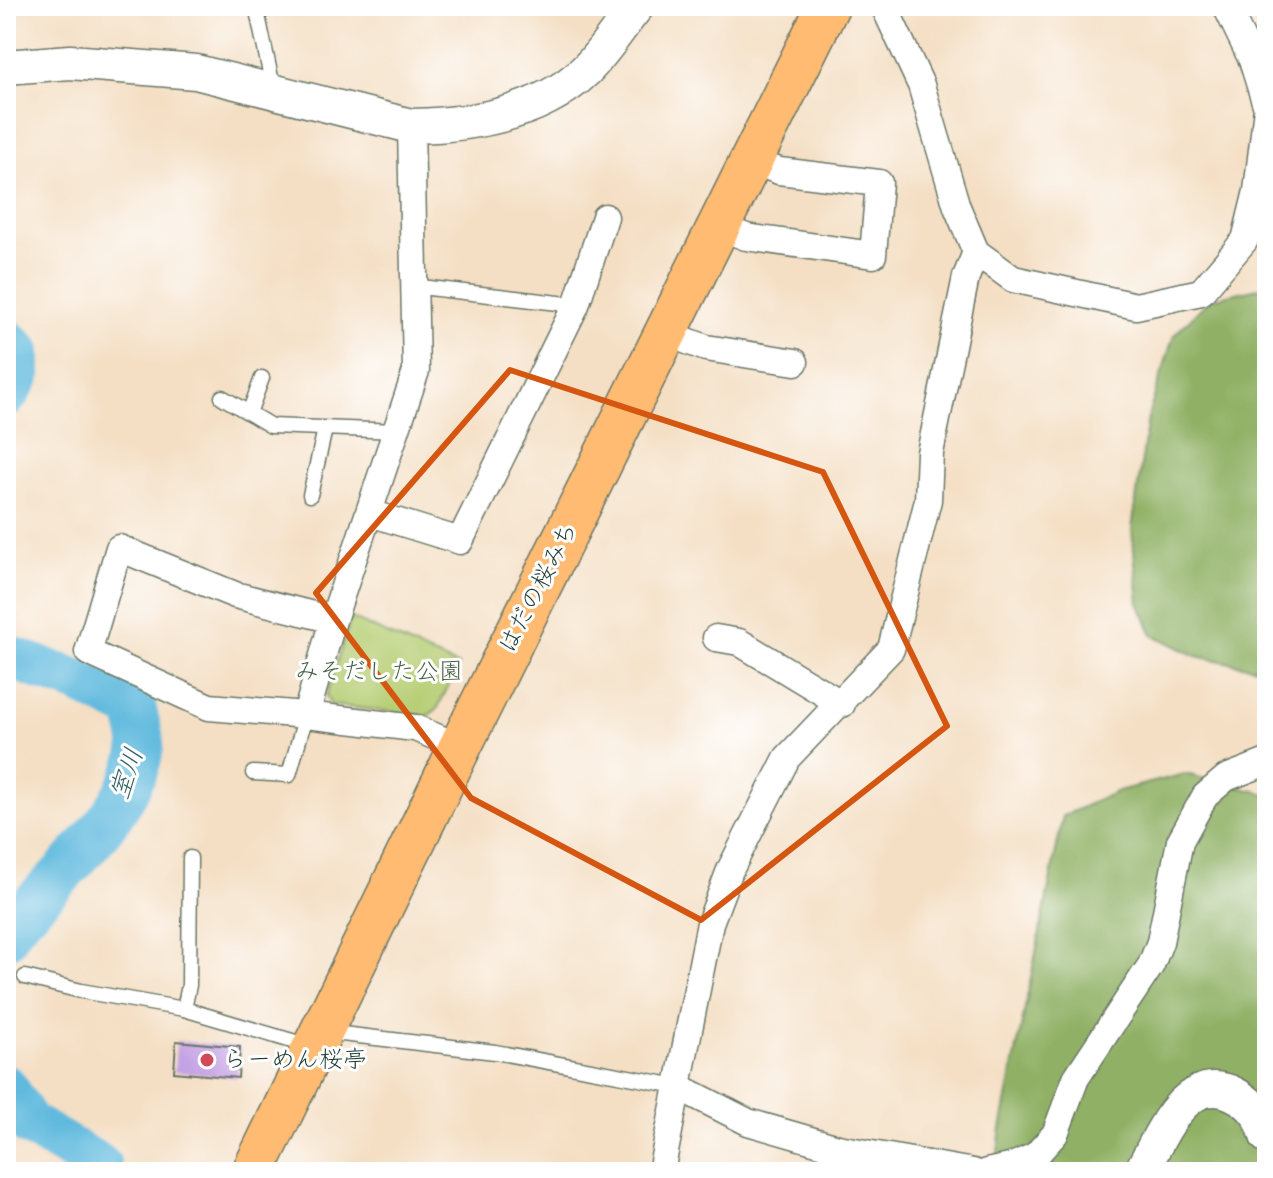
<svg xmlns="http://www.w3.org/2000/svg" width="1273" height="1178" viewBox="0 0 1273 1178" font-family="Kalam,'Klee One',sans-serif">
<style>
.green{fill:#b6ce73;stroke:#6a8654;stroke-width:2}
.forest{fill:#90b165;stroke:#58774c;stroke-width:2}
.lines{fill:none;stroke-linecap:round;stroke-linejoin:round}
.river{stroke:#61bade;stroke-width:44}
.building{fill:#c4a3e4}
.service-casing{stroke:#6a7666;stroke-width:17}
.minor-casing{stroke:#6a7666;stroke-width:29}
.tertiary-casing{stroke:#6a7666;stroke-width:37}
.primary-casing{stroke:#6a7666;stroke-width:45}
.service{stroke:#fff;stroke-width:14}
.minor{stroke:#fff;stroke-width:26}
.tertiary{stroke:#fff;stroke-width:34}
.primary{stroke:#febb71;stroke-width:42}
.marked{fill:none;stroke:#d45610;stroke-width:6;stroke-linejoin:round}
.poi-dot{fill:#d1495b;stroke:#fff;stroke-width:3}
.labels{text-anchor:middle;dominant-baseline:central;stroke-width:6;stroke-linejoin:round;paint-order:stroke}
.street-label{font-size:24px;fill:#1f3d34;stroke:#fff}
.park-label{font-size:24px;fill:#456144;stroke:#fff}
.poi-label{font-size:24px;fill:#1f3d34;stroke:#fff;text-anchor:start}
.water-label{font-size:26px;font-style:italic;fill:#336267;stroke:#fff}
</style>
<rect width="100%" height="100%" fill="#fff"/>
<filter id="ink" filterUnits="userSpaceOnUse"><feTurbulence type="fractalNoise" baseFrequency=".0125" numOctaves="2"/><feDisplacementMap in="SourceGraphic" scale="16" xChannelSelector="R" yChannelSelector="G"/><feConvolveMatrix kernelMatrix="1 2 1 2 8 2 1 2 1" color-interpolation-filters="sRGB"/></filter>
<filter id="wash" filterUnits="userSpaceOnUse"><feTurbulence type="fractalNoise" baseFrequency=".006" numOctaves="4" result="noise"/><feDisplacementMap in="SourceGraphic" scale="32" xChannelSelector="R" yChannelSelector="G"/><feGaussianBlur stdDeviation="1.8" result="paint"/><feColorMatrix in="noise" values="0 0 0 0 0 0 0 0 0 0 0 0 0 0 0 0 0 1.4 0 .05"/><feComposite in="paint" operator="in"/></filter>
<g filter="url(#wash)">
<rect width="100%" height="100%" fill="#f4dfc4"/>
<polygon class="green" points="351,618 458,666 437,709 427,716 331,705 326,696"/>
<g class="forest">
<polygon points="1267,286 1267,670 1196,656 1153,635 1139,603 1132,529 1148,417 1174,335 1210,299"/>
<polygon points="1185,774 1267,794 1267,1172 996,1172 1000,1134 1063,816 1118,791"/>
</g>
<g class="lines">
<g class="river">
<polyline points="6,340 19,352 19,375 6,395"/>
<path d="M6 656 77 681 135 710C137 721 143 736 142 747 133 813 54 879 11 927L6 937"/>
<polyline points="6,1087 29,1124 100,1166 99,1172"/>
</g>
</g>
<g id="blocks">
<polygon class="building" points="176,1041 240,1047 238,1078 174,1072"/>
</g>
</g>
<g filter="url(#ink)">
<use href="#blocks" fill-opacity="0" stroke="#6a7666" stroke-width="2"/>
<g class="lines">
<defs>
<g id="service">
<polyline points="256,6 274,92"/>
<polyline points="412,286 576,305"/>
<polyline points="222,397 271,426 397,431"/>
<polyline points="249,413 262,378"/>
<polyline points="310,495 325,429"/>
<polyline points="253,773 289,775 306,715"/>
<polyline points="25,977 81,991 184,1009 309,1046"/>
<polyline points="184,1009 189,985 190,858"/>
<polyline points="325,1032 495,1052 677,1086"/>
</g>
<g id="minor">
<polyline points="884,6 921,85 957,207 976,252 1013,279 1136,306 1201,292 1245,240 1257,191 1267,108 1252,60 1226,6"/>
<polyline points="720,227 746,237 873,255 879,183 779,171 751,161"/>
<polyline points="666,333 706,348 795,362"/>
<polyline points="370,513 460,541 576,305 605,217"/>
<polyline points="333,620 235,595 119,548 88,652 209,707 306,715 415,728 460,747"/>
<polyline points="716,638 739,642 842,704"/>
<polyline points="306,715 333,620 416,371 411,126"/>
<polyline points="677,1086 748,1122 838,1148 973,1172"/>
<polyline points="661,1172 710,923 730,870 787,758 891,649 928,500 930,453 966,277 976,252"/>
<polyline points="987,1172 1010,1167 1035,1156 1055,1134 1076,1078 1151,965 1160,942 1180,841 1205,796 1226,778 1267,762"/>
</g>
<g id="tertiary">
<path d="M6 67 70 62 196 72 411 126C472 125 541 114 586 70 605 51 620 26 637 6"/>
<path d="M1141 1172C1160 1139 1184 1070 1234 1094 1252 1103 1262 1116 1267 1136"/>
</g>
<polyline id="primary" points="253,1172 460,747 828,6"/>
</defs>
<use href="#service" class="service-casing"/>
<use href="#minor" class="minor-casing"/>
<use href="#tertiary" class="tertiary-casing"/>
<use href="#primary" class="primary-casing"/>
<use href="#service" class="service"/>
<use href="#minor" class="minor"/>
<use href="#tertiary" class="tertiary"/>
<use href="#primary" class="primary"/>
</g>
</g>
<path class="marked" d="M510 370 823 472 947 726 701 920 471 798 316 593Z"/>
<circle class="poi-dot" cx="207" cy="1060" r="8"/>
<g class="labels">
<g class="street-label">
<text transform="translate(539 588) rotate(-63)">はだの桜みち</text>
</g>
<g class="park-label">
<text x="379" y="672">みそだした公園</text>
</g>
<g class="poi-label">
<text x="223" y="1060">らーめん桜亭</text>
</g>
<g class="water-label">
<text transform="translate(128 774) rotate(-71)">室川</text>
</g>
</g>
<rect width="1273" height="1178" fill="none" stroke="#fff" stroke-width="32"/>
</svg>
